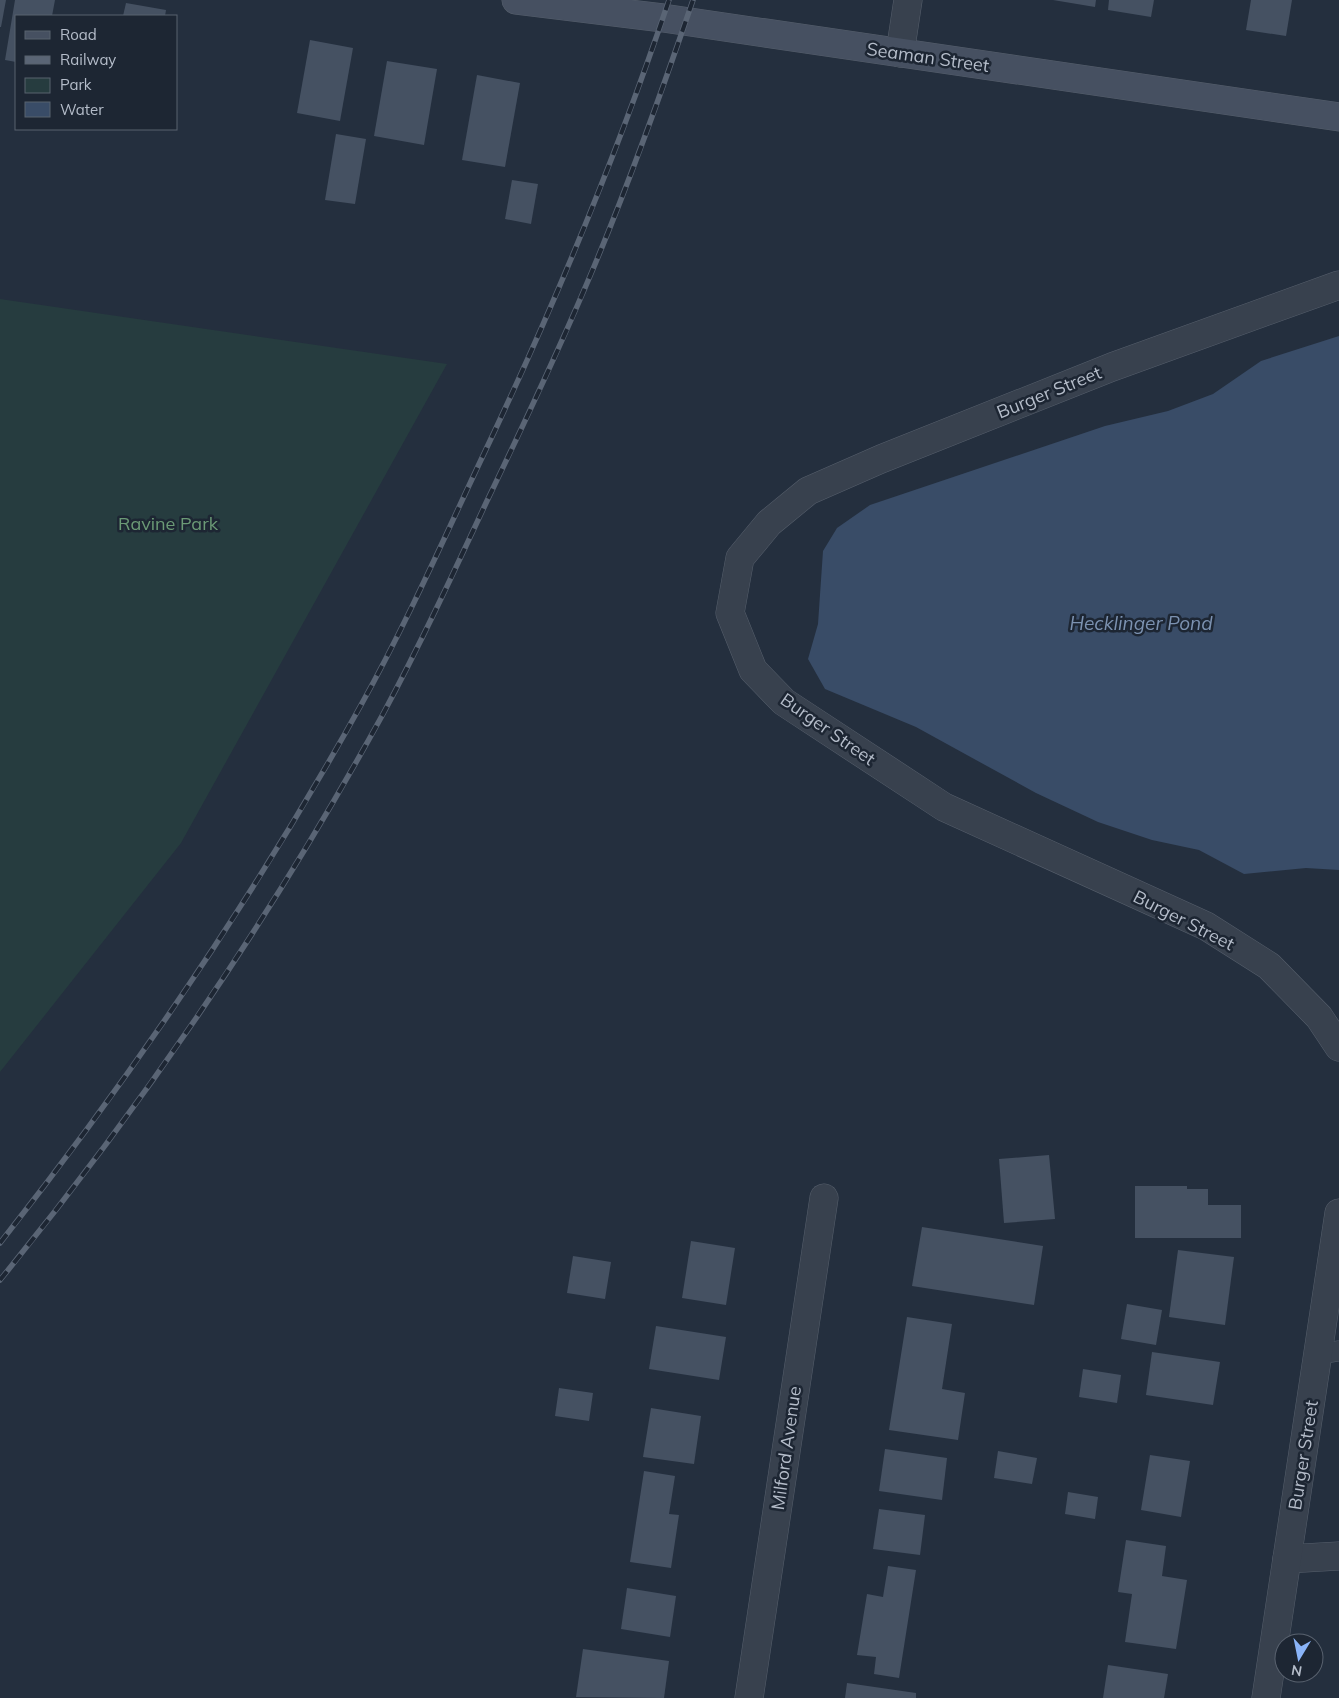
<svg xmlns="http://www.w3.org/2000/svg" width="1339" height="1698" viewBox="0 0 1339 1698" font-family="Mulish,sans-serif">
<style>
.green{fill:#263c3f}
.water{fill:#394c67}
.building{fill:#455162}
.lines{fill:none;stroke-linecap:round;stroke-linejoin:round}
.lane-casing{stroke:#565f6c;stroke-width:21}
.street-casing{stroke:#565f6c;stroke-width:29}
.secondary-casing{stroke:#565f6c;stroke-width:29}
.lane{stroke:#38414e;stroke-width:20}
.street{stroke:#38414e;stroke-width:28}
.secondary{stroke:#465061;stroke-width:28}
.rail-casing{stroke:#5a6575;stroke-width:5.5}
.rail{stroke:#1d2633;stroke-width:4;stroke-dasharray:11;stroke-linecap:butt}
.labels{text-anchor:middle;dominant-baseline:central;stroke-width:5;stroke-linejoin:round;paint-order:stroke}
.street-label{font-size:18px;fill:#b4bcc9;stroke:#1d2633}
.park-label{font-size:18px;fill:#6b9a76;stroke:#1d2633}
.water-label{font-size:19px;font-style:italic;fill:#7c92b1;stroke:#1d2633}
</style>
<rect width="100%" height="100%" fill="#242f3e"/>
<polygon class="green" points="0,299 447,364 181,843 0,1072"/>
<polygon class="water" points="1339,336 1339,870 1306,868 1244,874 1199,850 1152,840 1098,822 1036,793 916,727 825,689 808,659 818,624 823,551 837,528 870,505 1105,426 1168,411 1213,394 1261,361"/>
<g class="building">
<polygon points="0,0 6,0 1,27 0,27"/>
<polygon points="15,0 55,0 52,16 16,16 16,62 5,60"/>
<polygon points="1053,0 1096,0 1095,7"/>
<polygon points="1109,0 1154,0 1151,17 1108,10"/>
<polygon points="1251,0 1292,0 1286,36 1246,30"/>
<polygon points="126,3 166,10 165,16 123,16"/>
<polygon points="310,40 353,48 340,121 297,113"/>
<polygon points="387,61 437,69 424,145 374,136"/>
<polygon points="477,75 520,83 505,167 462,160"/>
<polygon points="336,134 366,139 355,204 325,200"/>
<polygon points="512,180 538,184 531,224 505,219"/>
<polygon points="1049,1155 1055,1219 1004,1223 999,1159"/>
<polygon points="1135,1186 1187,1186 1187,1189 1208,1189 1208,1205 1241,1205 1241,1238 1135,1238"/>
<polygon points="922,1227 1043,1246 1034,1305 912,1286"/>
<polygon points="691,1241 735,1248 726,1305 682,1298"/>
<polygon points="1178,1250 1234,1257 1225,1325 1169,1317"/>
<polygon points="573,1256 611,1262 605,1299 567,1293"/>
<polygon points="1127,1304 1162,1310 1156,1345 1121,1339"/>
<polygon points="907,1317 952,1324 942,1389 965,1393 958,1440 889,1430"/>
<polygon points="656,1326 726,1337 719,1380 649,1369"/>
<polygon points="1152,1352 1220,1362 1213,1405 1146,1395"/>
<polygon points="1083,1369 1121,1375 1117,1403 1079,1397"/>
<polygon points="559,1388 593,1393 589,1421 555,1416"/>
<polygon points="651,1408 701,1416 694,1464 643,1457"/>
<polygon points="885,1449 947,1458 942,1500 879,1491"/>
<polygon points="998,1451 1037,1458 1032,1484 994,1478"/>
<polygon points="1150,1455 1190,1461 1181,1517 1141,1510"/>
<polygon points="644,1471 675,1476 669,1514 679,1515 671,1568 630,1562"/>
<polygon points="1068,1492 1098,1497 1095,1519 1065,1514"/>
<polygon points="879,1509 925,1515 920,1555 873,1549"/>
<polygon points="1126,1540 1166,1546 1162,1576 1187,1580 1176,1649 1125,1642 1132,1594 1118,1592"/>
<polygon points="888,1566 916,1570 899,1678 874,1674 876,1657 857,1655 867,1594 883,1597"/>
<polygon points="627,1588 676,1596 670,1637 621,1629"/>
<polygon points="583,1649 669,1661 664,1698 576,1697"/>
<polygon points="1108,1665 1168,1674 1164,1698 1103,1698"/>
<polygon points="847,1683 916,1693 916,1698 845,1698"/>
</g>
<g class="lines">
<defs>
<polyline id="lane" points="1318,1354 1339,1351"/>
<g id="street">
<polyline points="900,53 908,0"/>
<polyline points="1339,285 1112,367 881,459 808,491 769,523 740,558 730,613 753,670 784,702 944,807 1206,926 1269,966 1319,1017 1339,1047"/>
<polyline points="1287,1559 1339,1556"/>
<polyline points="749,1698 824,1198"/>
<polyline points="1266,1698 1339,1213"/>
</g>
<polyline id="secondary" points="516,0 663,18 1339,117"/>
</defs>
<use href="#lane" class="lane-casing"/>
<use href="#street" class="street-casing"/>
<use href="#secondary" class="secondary-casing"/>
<use href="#lane" class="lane"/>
<use href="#street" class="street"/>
<use href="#secondary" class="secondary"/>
<defs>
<g id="rail">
<path d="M0 1243C134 1073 256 894 361 705 405 626 442 543 480 462 552 311 616 158 669 0"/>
<path d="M0 1280C143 1105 274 913 383 714 420 645 453 574 486 503 523 426 560 348 593 269 630 181 662 91 693 0"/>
</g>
</defs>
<use href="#rail" class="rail-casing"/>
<use href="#rail" class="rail"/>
</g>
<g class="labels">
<g class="street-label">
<text transform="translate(928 57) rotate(8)">Seaman Street</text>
<text transform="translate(1049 392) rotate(-22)">Burger Street</text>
<text transform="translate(828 729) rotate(35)">Burger Street</text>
<text transform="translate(1184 920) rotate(27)">Burger Street</text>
<text transform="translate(786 1448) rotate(-82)">Milford Avenue</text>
<text transform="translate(1303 1455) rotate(-81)">Burger Street</text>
</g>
<g class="park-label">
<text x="168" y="523">Ravine Park</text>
</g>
<g class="water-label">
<text x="1141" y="623">Hecklinger Pond</text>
</g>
</g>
<rect x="15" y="15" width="162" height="115" fill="#1d2633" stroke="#59626f"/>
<rect x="25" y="31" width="25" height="8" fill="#465061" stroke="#59626f"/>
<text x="60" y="40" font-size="15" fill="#b4bcc9">Road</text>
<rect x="25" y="56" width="25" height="8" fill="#5a6575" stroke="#59626f"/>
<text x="60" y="65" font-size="15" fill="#b4bcc9">Railway</text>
<rect x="25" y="78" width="25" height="15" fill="#263c3f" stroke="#59626f"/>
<text x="60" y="90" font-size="15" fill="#b4bcc9">Park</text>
<rect x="25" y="102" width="25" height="15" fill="#394c67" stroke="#59626f"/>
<text x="60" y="115" font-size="15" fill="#b4bcc9">Water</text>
<g transform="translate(1299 1658) rotate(190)"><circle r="24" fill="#1d2633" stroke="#59626f"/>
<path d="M0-4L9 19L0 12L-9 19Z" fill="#8ab4f8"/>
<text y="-8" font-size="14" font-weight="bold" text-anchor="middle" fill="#b4bcc9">N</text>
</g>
</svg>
